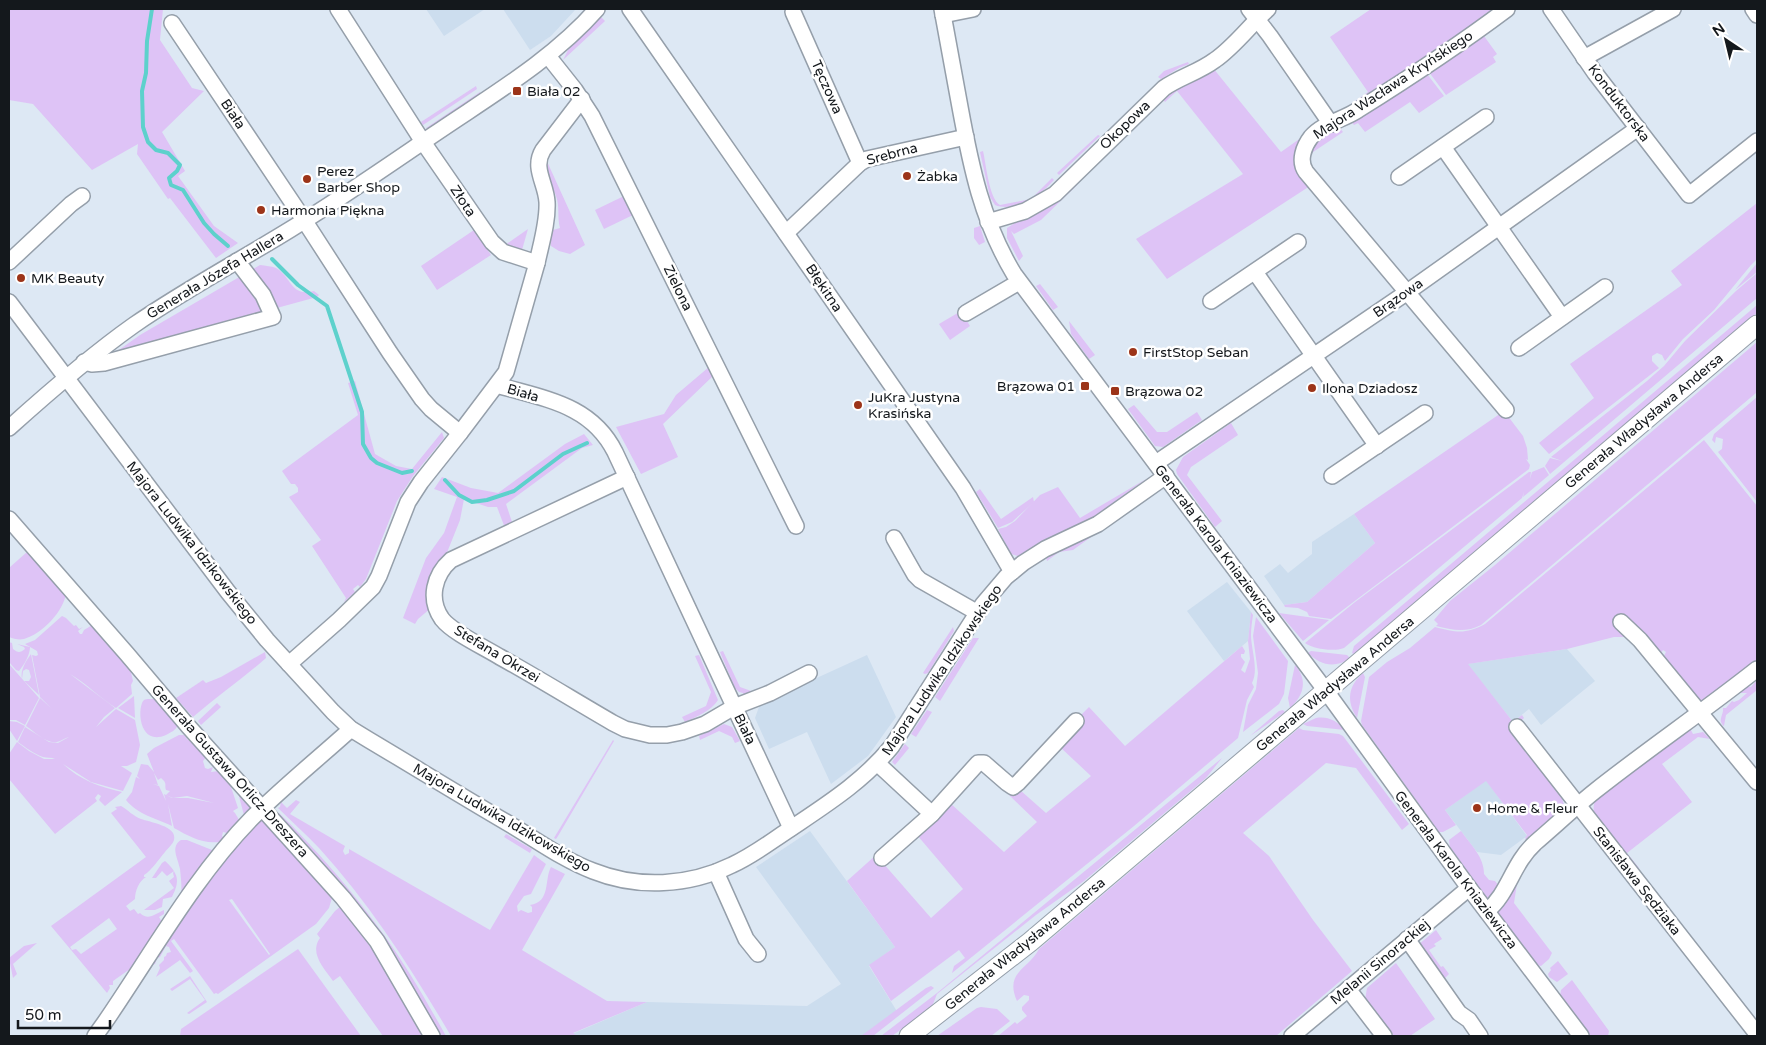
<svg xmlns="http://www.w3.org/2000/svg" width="1766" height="1045" viewBox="0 0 1766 1045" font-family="'Varela Round',sans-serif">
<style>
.built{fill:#cde}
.green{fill:#dec3f6;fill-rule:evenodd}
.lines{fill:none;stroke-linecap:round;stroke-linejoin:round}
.stream{stroke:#5dd1cc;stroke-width:4}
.minor-casing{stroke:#959faa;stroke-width:18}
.major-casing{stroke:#959faa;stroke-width:21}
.minor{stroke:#fff;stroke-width:15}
.major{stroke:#fff;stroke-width:19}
.poi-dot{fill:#9c3419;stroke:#fff;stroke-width:2}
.labels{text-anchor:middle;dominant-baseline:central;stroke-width:5;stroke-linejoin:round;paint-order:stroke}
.street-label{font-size:14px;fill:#14181c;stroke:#fff}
.poi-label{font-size:14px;fill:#14181c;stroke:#fff;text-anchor:start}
</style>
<rect width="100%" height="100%" fill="#dde8f4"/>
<g class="built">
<polygon points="426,9 485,9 444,36"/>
<polygon points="503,9 576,9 551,36 530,50"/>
<polygon points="1354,514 1375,543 1307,602 1284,605 1264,576 1280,564 1288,573 1312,554 1312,542"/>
<polygon points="1227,582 1251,612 1248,641 1224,661 1187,611"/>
<polygon points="1567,649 1595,681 1541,725 1529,709 1513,722 1467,664"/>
<polygon points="867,655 896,717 868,756 831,784 807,732 769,749 755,718 760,704"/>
<polygon points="1486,780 1527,836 1501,855 1477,852 1445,810"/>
<polygon points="810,831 895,947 869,966 898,1013 867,1036 577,1036 572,1034 647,1002 807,1006 841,984 756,867"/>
</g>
<g class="green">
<polygon points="9,9 163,9 160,40 192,88 204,91 162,132 185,171 178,176 214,226 238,243 216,258 170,198 168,199 137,154 138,144 92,170 33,104 9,100"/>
<polygon points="1371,9 1502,9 1444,51 1341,111 1368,92 1330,37"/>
<polygon points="600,16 605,21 563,60 568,50"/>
<polygon points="1490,28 1491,31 1484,36 1497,54 1493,57 1496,62 1446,95 1426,68"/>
<polygon points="1188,62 1189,64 1179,68 1161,79 1158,77 1164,71"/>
<polygon points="1213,68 1281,152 1312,130 1297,153 1313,184 1167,279 1136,239 1243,174 1177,91 1165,102 1162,98 1172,89"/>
<polygon points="1427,74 1444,96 1419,113 1410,102 1365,132 1358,123 1354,125 1350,120"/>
<polygon points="476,86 477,89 423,125 421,122"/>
<polygon points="480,92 480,95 432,128 426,128"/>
<polygon points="1338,126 1343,132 1307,156 1311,142"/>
<polygon points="1098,135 1100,136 1059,175 1057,173"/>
<path d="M983 151C986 163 989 199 1000 205L1031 199 1052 178 1054 180C1041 195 1016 213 995 205L990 197 980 152Z"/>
<path d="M545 157 585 245 570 254 559 251 551 246 549 233 553 230 560 228C557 217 560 207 556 196 552 184 544 171 545 157Z"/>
<polygon points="1074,183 1077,185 1041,220 1014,234 1011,231 1023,256 1019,261 1007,238 1007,228 1015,223 1014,219"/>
<polygon points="624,196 633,215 604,229 595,210"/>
<polygon points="1757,203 1757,259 1751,265 1714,310 1683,339 1665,361 1662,355 1657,353 1652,356 1652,361 1659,368 1549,454 1539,443 1594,398 1570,364 1682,285 1671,271"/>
<polygon points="980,226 985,242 979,245 974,238 974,228"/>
<polygon points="528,229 522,250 505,245"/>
<polygon points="474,230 491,255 437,290 421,266"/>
<polygon points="1757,263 1757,272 1735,290"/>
<path d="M260 265C266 266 271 266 276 268 292 277 290 297 314 291L319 295 317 297 116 352 140 335Z"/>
<polygon points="1757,273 1757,298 1550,474 1545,466 1550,458 1562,461 1551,457 1647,381 1664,366 1685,341 1736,291"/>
<polygon points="1040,284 1058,307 1053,310 1036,286"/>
<polygon points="1757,305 1757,313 1354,654 1352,653 1354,646"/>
<polygon points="961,311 970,326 950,340 939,324"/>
<polygon points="1069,321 1095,355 1089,359 1071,334"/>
<path d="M1757 342V391L1756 393 1481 625C1466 633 1452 630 1436 626L1438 624 1434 620 1450 601 1495 565Z"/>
<polygon points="709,367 714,375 663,424 678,457 641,474 616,427 664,414 676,395"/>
<polygon points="355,381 375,454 396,466 412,469 442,432 444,438 413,476 397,501 366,579 360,587 358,585 353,589 355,592 344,602 346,598 312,546 321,540 289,497 298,492 298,488 295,484 291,484 282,471 358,415 348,383"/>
<polygon points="1757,397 1757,502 1718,452 1722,449 1723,439 1716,437 1715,443 1712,440 1714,434"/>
<polygon points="1134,405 1157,432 1167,432 1197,412 1202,420 1163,447 1155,446 1128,409"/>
<polygon points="1504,411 1523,436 1527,448 1528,460 1526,459 1530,465 1529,469 1331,619 1309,616 1307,612 1298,608 1285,607 1284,605 1307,602 1375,543 1354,514"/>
<polygon points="1231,423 1238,435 1191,467 1187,475 1222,521 1215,527 1177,474 1176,470 1183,457"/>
<polygon points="584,434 593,445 582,448 506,504 513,525 505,528 497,507 488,507 464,499 460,520 446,555 431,608 418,619 415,624 403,618 426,558 444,533 457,497 434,489 442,477 471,488 498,493 565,444"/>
<path d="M1704 440 1757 506V664L1699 704 1661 662 1666 652 1663 650 1657 658 1628 637H1614L1567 649 1468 664 1513 722 1522 715 1524 718C1516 725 1516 734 1518 743L1560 792 1564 805 1558 815 1527 840 1525 838 1527 835 1486 781 1445 810 1456 825 1443 832H1439L1362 725 1361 721 1369 677 1387 662 1410 648 1435 627C1455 632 1465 635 1485 624Z"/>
<path d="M1544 467 1549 475 1523 497 1524 492 1522 498 1344 648C1334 652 1313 649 1305 643L1355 602 1529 472H1531L1530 479 1532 472Z"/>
<polygon points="1146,479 1092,518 1046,539 1018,556 1011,554 998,529 1006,527 1015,521 1040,495 1058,487 1080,518"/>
<polygon points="980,489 1001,519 1033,497 1034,502 1012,522 998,528 976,492"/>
<polygon points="1109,524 1073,550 1059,552 1047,561 1046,557"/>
<path d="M22 542 66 593C64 611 42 634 24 639 19 640 14 639 9 637V568L27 552 20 543Z"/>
<path d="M1251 612 1253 615C1252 622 1251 628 1251 635 1251 649 1259 670 1252 683L1254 687 1247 700 1238 738 1134 826 952 973 954 966 965 958 959 950 891 1001 869 965 895 947 847 881 876 855 931 918 963 889 917 835 950 803 1004 852 1037 822 1009 795 1012 792 1016 794 1020 790 1046 813 1091 776 1060 747 1079 717 1089 707 1125 746 1242 646 1245 651 1244 654H1241V657L1245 662 1241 670 1245 673 1250 659 1248 641Z"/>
<polygon points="1279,613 1329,620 1303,641"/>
<path d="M62 616 66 618 74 626 76 625 79 629 83 627 78 631 80 634H82L84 630 94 624 130 668 133 681 131 685 132 694 116 708C100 698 86 683 70 674L115 708 104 717 96 727 116 709 135 720 140 745 136 762 127 766H121L132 773 123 791 91 782 63 764C80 780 100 787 122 792L105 806 99 800 101 796 98 794 95 798 97 801 55 834 9 779V754L17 742 29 751 44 759H55C51 757 47 758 43 757 34 754 25 747 18 742L25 727 49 742 58 743 69 737C65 738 61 741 57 742 46 744 34 731 26 726L40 698 52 709 40 697 32 655 36 656 38 655 37 651 25 644 35 640Z"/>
<polygon points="1256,617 1288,661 1284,694 1279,704 1243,732 1248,705 1256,689 1258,673 1253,636"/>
<polygon points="953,627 954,631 928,673 925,674 923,673"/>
<polygon points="973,638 979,638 940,701 935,697"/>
<path d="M9 642 12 643 13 649C18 653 20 653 25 649L24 647 17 644 30 647C30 655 24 665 19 671L16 670 9 662Z"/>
<polygon points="723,651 740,687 754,692 771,684 772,687 745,698 743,693 739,692 735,688 720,652"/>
<path d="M1311 651 1347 655 1350 658C1335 669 1320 665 1308 653Z"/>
<path d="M265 652 266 658C242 679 217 696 193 717L176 698 203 680 206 683 221 677Z"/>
<path d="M31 654 39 695 24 681H29L31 677 29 670 26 669 23 671 22 679C20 670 26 661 31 654Z"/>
<path d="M699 655 718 700C711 711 696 717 685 722L682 717 706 706 711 692 695 656Z"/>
<polygon points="9,664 39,698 25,725 16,720 9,720"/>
<path d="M1295 665C1308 680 1304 695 1290 708L1288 698Z"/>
<path d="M1363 673 1365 677 1357 718C1346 701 1348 686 1363 673Z"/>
<path d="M1757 680V690L1726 715 1724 726C1717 720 1724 715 1723 708H1726L1732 701 1734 702 1739 700 1747 693H1738L1744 686 1746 688 1748 686 1751 687Z"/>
<polygon points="134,696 135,718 118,708"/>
<path d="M155 698 178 725C175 731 171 732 166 735 138 747 137 706 144 700 147 698 151 700 155 698Z"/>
<polygon points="217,703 221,707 201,725 198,721"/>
<polygon points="927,710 932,712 916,737 911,734"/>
<polygon points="1283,710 1285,712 1250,736 1279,711"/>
<path d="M1316 718C1328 716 1337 721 1345 730L1307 726 1303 724Z"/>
<polygon points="9,721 17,722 25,726 17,741 9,729"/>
<polygon points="724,724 732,727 740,741 735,743 732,737 719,731 700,740 699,736"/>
<path d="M1299 728 1303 730 1339 734 1343 736 1409 824 1402 830 1356 768 1326 763 1243 833 1269 856 1313 920 1352 971 1276 1036H998L1015 1022 1017 1024 1027 1016 1022 1010V1007L1029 1000V996L1024 995 1017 1001C1004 972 1029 969 1039 949Z"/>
<path d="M1691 730 1693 734 1703 732 1710 739 1698 737 1662 764 1692 802 1627 853 1639 868 1637 869 1595 815C1593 809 1593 805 1596 799 1626 776 1657 754 1686 731Z"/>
<path d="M179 735H184L188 740 195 742 208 755 203 761 205 768 208 769 213 767 211 772 219 771 229 781 238 808 233 811 235 813 241 823 230 836 227 833 223 832 222 836 226 840C208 847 190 837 174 828L168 804 172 826C156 818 138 815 126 800L132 792 136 777 140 779 137 776 141 764 148 765 154 772 147 754 154 748ZM154 773 158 780 161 778C168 784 164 784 166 790L170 791 166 795 173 798 187 796 214 803 188 798H172L164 794 166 801 159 786 153 784 158 785Z"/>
<polygon points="613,740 614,741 558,836 556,839 554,838"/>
<polygon points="905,744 909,748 895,765 892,762"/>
<polygon points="1222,758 1206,778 1084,881 1036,915 937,994 933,1004 929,1009 892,1036 881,1036 937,993"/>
<polygon points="236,785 243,801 251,806 251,810 245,819"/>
<path d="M296 800 300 802 290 814 345 846 343 851 345 855 349 853V849L490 930 534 855 546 864 531 894 524 896 517 906 518 912 521 910 528 913 532 912V907L530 905C551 902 544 880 551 867L565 874 522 950 607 1001 647 1002 573 1033 577 1036H451C412 970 371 905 319 848 306 834 291 821 278 808L280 807 281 802 287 808Z"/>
<path d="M121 806C128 810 133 816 141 819 149 822 178 826 174 840 173 844 167 849 165 852 159 859 151 871 144 875V877H146C139 881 135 891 135 899L126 906 130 911 134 909 138 914 140 913C148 921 155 914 164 910V914L159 917 162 922 137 964 113 981V985H109L110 988 107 993 51 926 146 857 111 813 117 809 115 807ZM109 918 117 929 81 954 76 949 72 950 70 947Z"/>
<path d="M279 813C317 850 353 892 384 935 407 967 427 1002 446 1036H440L422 1006 276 816Z"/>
<path d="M260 820H264L332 895V898L329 908 316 924 218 994 216 993 214 994 174 939 171 941 193 971 190 973 180 960 156 977 160 968 159 965 164 960V957L166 956 167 953 171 952 169 947 166 946 160 957 157 958 155 964 151 965 150 970 148 968 214 870ZM232 899 270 954 269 955 229 900Z"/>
<path d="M1461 831C1471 845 1484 857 1484 874L1489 880 1495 881 1498 885C1498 892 1495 897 1488 900L1450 847 1449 840Z"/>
<polygon points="506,834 532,849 530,853 504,837"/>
<path d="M181 840H187L217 852 181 897C182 888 181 878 180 869 178 858 170 847 181 840Z"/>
<path d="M165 861C179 874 180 881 172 897L163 899 162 907 155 910H144L174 888 169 881 174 877 173 873 174 871 167 876 162 871 156 878H152L162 863Z"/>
<polygon points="1518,877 1514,903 1552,953 1549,959 1541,966 1537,965 1498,913 1497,909"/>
<path d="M341 906 375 950 427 1036H383L340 976 333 981C324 968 309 953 320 938L317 934 335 911Z"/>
<polygon points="1436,930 1442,939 1434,944 1436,946 1429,950 1441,967 1443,966 1449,974 1443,980 1418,945"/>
<polygon points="37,943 13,964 17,974 13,978 9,958 24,946"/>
<polygon points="298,949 361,1036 180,1036 181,1029"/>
<polygon points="1558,961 1568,974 1557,982 1549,977 1548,974 1551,970 1550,968"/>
<polygon points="1396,963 1435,1019 1410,1036 1394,1036 1365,1000 1367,988"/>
<polygon points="190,976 207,1002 189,1014 187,1013 205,1000 190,979 172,991 170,989"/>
<polygon points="1572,980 1609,1031 1608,1036 1590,1036 1560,996 1561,990"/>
<polygon points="931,986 934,988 873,1036 861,1036 926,988"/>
<polygon points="981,1007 997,1009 1010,1021 991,1036 937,1036 977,1008"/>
</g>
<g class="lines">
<g class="stream">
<polyline points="152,9 147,41 146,73 142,91 143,127 148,142 156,150 168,153 180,165 177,171 169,178 171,185 183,190 204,223 214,234 228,246"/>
<polyline points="272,259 298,285 327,306 362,412 363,444 371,458 377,463 402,473 412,471"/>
<polyline points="445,480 459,495 472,502 487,500 514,491 563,454 587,443"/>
</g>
<defs>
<g id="minor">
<polyline points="630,9 963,488 1012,572"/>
<path d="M942 9C948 42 954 74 960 107 971 167 982 221 1014 274L1326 691 1469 888 1581 1036"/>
<polyline points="1249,9 1270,36 1331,124"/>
<polyline points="1551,9 1595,73 1689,195 1757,141"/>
<polyline points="1753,9 1757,15"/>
<polyline points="793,12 860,163"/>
<polyline points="943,15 973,9"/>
<polyline points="172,23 304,220 390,353 422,399 431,409 460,433 506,372 537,263 503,252 492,242 423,142 338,9"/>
<polyline points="548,56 575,90 592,116 796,526"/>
<polyline points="1584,58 1673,9"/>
<polyline points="1443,147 1562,317"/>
<polyline points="1399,177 1486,117"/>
<path d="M988 222 1025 211 1055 194 1164 88C1180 77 1199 72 1215 60 1235 46 1250 25 1268 9"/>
<polyline points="786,233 860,163 867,159 966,137"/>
<polyline points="9,262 71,204 82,196"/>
<path d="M537 263C541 244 548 222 547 202 546 183 532 168 543 150L582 99"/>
<polyline points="1255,272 1377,446"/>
<polyline points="1211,301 1298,242"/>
<path d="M9 302 228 592 267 640 333 712 351 729 369 740C416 768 463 797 511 825 538 841 564 860 593 871 638 889 689 886 732 865 752 856 769 843 787 831 824 806 863 782 892 746L983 604 1006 577 1023 563 1045 549 1098 524 1166 476"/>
<polyline points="966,313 1019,282"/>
<polyline points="1519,348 1605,287"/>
<polyline points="84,362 92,364 104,363 273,317 263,295 237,261"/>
<path d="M497 385C544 399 591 404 615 452L791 828"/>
<path d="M1506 410 1306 172C1298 161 1304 146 1311 137 1323 123 1343 120 1358 110 1409 78 1459 45 1507 9"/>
<path d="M9 428C49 392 90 356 134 325 185 290 239 261 291 229 340 199 386 167 433 135 490 96 551 61 597 9"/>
<polyline points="1156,463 1406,293 1638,128"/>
<polyline points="1332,476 1425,413"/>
<path d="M627 477 451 560C434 575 428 599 442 619 453 633 484 647 500 657 538 678 575 701 613 723L625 729 650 735H667L682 732 705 724 734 707 770 693 809 673"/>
<polyline points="9,519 127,654 188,726 343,898 377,941 432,1036"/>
<polyline points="894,538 915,575 920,580 978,613"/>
<polyline points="1621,622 1640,640 1757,782"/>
<polyline points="289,664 339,620 373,587 379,576 408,502 421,482 460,433"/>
<polyline points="1517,727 1757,1034"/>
<polyline points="877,763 932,814 882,858"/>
<polyline points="932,814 978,763 984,763 1007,783 1013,787 1018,783 1076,721"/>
<polyline points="716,872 746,939 758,954"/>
<path d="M1487 911C1509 893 1512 864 1535 843 1555 826 1575 807 1595 791 1648 749 1704 711 1757 669"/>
<polyline points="1407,939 1459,1013 1469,1020 1480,1036"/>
<polyline points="1348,989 1384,1036"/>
<path d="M95 1036 105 1022C151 955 195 876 252 818 283 787 319 758 351 729"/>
<polyline points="1292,1036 1469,888"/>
</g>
<polyline id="major" points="909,1036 1030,942 1757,325"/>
</defs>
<use href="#minor" class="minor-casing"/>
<use href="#major" class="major-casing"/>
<use href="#minor" class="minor"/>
<use href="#major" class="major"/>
</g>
<g class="poi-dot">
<rect x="512" y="86" width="10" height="10" rx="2.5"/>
<circle cx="907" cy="176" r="5"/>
<circle cx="307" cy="179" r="5"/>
<circle cx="261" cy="210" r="5"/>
<circle cx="21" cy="278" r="5"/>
<circle cx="1133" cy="352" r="5"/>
<rect x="1080" y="381" width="10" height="10" rx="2.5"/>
<circle cx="1312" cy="388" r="5"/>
<rect x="1110" y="386" width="10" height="10" rx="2.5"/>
<circle cx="858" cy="405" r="5"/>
<circle cx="1477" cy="808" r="5"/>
</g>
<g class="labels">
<g class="street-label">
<text transform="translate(1393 85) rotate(-33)">Majora Wacława Kryńskiego</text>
<text transform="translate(827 87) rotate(66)">Tęczowa</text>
<text transform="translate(1619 103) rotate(53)">Konduktorska</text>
<text transform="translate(233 114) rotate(56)">Biała</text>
<text transform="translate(1125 125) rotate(-44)">Okopowa</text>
<text transform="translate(892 154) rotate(-15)">Srebrna</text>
<text transform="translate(463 201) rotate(56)">Złota</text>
<text transform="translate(215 275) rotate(-31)">Generała Józefa Hallera</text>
<text transform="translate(678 288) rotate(64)">Zielona</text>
<text transform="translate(824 288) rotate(56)">Błękitna</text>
<text transform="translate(1398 298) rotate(-35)">Brązowa</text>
<text transform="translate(523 393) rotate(16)">Biała</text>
<text transform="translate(1644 421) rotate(-40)">Generała Władysława Andersa</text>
<text transform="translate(192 543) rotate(52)">Majora Ludwika Idzikowskiego</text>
<text transform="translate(1216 544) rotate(53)">Generała Karola Kniaziewicza</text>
<text transform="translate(497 654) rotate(31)">Stefana Okrzei</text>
<text transform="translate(942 670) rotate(-56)">Majora Ludwika Idzikowskiego</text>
<text transform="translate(1335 684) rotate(-40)">Generała Władysława Andersa</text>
<text transform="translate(745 729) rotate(64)">Biała</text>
<text transform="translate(230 771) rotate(48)">Generała Gustawa Orlicz-Dreszera</text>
<text transform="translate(502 818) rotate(30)">Majora Ludwika Idzikowskiego</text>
<text transform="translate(1456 870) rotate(53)">Generała Karola Kniaziewicza</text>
<text transform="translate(1637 881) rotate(52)">Stanisława Sędziaka</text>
<text transform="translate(1025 944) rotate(-39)">Generała Władysława Andersa</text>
<text transform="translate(1380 962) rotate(-40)">Melanii Sinorackiej</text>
</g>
<g class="poi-label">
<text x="527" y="91">Biała 02</text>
<text x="317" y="171">Perez<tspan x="317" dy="16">Barber Shop</tspan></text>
<text x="917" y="176">Żabka</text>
<text x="271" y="210">Harmonia Piękna</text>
<text x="31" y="278">MK Beauty</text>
<text x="1143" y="352">FirstStop Seban</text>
<text x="1075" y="386" text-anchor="end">Brązowa 01</text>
<text x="1322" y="388">Ilona Dziadosz</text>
<text x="1125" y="391">Brązowa 02</text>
<text x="868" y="397">JuKra Justyna<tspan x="868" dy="16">Krasińska</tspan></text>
<text x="1487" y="808">Home &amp; Fleur</text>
</g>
</g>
<rect width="1766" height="1045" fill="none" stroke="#14181c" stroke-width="20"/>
<g transform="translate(1726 40) rotate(325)" stroke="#ffffff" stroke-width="4" paint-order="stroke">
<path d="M0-4L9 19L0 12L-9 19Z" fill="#14181c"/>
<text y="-8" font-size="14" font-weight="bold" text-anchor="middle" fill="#14181c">N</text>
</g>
<path d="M18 1020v8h92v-8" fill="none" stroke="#14181c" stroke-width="2.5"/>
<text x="25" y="1020" font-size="15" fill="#14181c" stroke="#ffffff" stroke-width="4" paint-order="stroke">50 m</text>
</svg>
